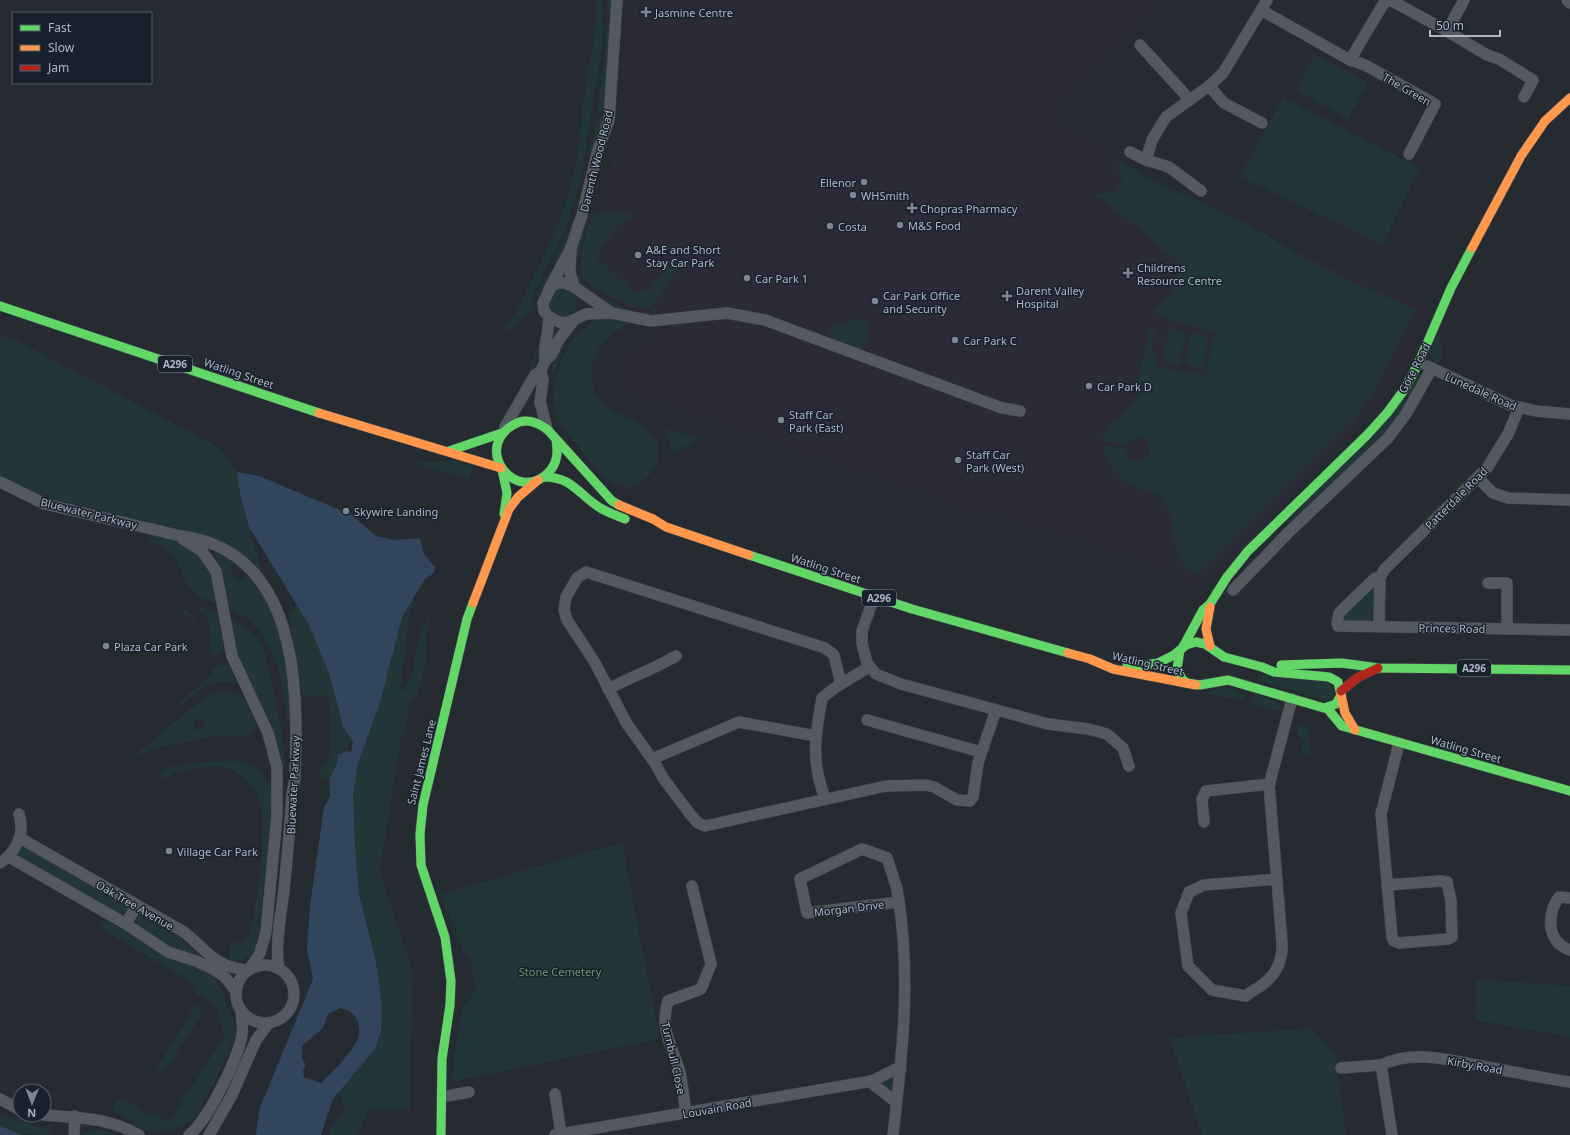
<svg xmlns="http://www.w3.org/2000/svg" width="1570" height="1135" viewBox="0 0 1570 1135" font-family="'Noto Sans',sans-serif">
<style>
.medical{fill:#2b2b38}
.green{fill:#223537;fill-rule:evenodd}
.water{fill:#31455c;fill-rule:evenodd}
.lines{fill:none;stroke-linecap:round;stroke-linejoin:round}
.street-casing{stroke:#42474c;stroke-width:12}
.fast-casing{stroke:#42474c;stroke-width:10}
.slow-casing{stroke:#42474c;stroke-width:10}
.jam-casing{stroke:#42474c;stroke-width:10}
.street{stroke:#545960;stroke-width:11}
.fast{stroke:#63d668;stroke-width:9}
.slow{stroke:#ff974d;stroke-width:9}
.jam{stroke:#b3261e;stroke-width:9}
.poi-dot{fill:#7d8691;stroke:#18222c;stroke-width:1.5}
.labels{text-anchor:middle;dominant-baseline:central;stroke-width:3;stroke-linejoin:round;paint-order:stroke}
.shield{fill:#18222c;stroke:#808a97;stroke-width:1}
.shield-label{font-size:10px;font-weight:bold;fill:#adb7c5}
.poi-label{font-size:11px;fill:#adb7c5;stroke:#18222c;text-anchor:start}
.street-label{font-size:11px;fill:#adb7c5;stroke:#18222c}
.park-label{font-size:11px;fill:#64966d;stroke:#18222c}
</style>
<rect width="100%" height="100%" fill="#252b31"/>
<polygon class="medical" points="627,0 1156,0 1150,13 1099,68 1061,100 1057,108 1059,119 1095,137 1125,164 1144,176 1198,216 1431,303 1403,374 1236,557 1203,588 1177,579 1178,573 981,513 980,516 615,388 613,376 617,359 633,345 655,334 655,328 619,319 600,300 603,293 598,290 582,262 609,212 606,192 608,176 624,121 623,59"/>
<g class="green">
<path d="M595 0H602L603 28 601 54 581 179 564 233 532 297V310C521 316 516 326 507 331L504 328C517 314 524 295 533 278 548 247 564 214 572 180 580 148 581 116 586 84 590 55 599 29 595 0Z"/>
<polygon points="607,0 615,0 614,18 607,17"/>
<polygon points="609,22 613,23 607,106 596,115 603,74 607,23"/>
<polygon points="1315,54 1368,82 1348,119 1296,90"/>
<polygon points="1283,97 1419,168 1383,245 1240,177"/>
<polygon points="607,112 593,157 590,152 596,120"/>
<path d="M1121 160 1144 176 1249 225 1315 264 1415 310 1376 387 1356 417 1198 574C1169 567 1177 525 1166 505 1155 486 1145 493 1130 485 1121 480 1108 464 1104 454L1106 445 1126 448C1126 458 1133 462 1142 461L1150 454 1148 442C1141 434 1130 436 1126 446L1106 442 1100 439 1110 424 1121 415 1138 396V380L1151 325 1154 330 1152 351 1158 353 1157 367 1206 375 1215 332 1170 321 1154 312C1165 298 1185 281 1177 261L1131 222 1104 201 1093 194 1116 192 1122 181 1117 168Z"/>
<path d="M612 211 632 215 631 220 629 221 625 218 597 251 601 254 597 259 622 281H626L628 278 631 280 627 285 637 293 641 288 647 292 677 256 682 261C676 270 658 302 651 306 637 314 588 288 582 274 577 264 586 223 594 216 599 212 606 211 612 211Z"/>
<polygon points="576,215 578,216 566,247 556,267 553,265 554,262"/>
<polygon points="585,221 587,222 575,269 577,248"/>
<path d="M549 272H553L539 297 544 328C541 325 540 321 539 317 533 299 541 288 549 272Z"/>
<polygon points="574,275 578,275 585,285 596,293 595,296 580,285"/>
<circle cx="563" cy="303" r="14"/>
<path d="M602 297C616 304 642 320 656 308L658 309C643 324 615 308 600 300Z"/>
<path d="M595 317 630 322C627 326 622 328 618 330 604 339 593 354 592 370 590 418 631 409 651 433 670 455 650 486 624 488V486C605 485 593 466 583 452 558 421 544 408 559 368 563 357 567 347 574 338 579 331 593 324 595 317Z"/>
<polygon points="866,318 868,336 862,353 830,338 829,333 834,325"/>
<polygon points="1169,327 1184,332 1185,337 1180,364 1166,364 1163,361"/>
<polygon points="1191,331 1208,337 1203,365 1198,368 1185,365 1190,337 1192,337"/>
<path d="M542 334C540 358 529 377 518 398L515 397 531 365Z"/>
<path d="M0 335 14 339 219 447 237 472 240 495 263 575C240 548 216 534 181 530L27 492 0 477Z"/>
<polygon points="1436,335 1441,338 1442,358 1437,365 1430,354"/>
<path d="M564 340 567 342 549 384 547 398H544C548 377 553 358 564 340Z"/>
<polygon points="1420,373 1424,374 1392,427 1290,526 1287,523"/>
<polygon points="666,429 697,438 698,440 673,453"/>
<polygon points="454,460 473,467 469,480 414,463"/>
<path d="M153 534 188 544 211 566 218 605C211 602 202 600 196 594 173 575 190 555 148 542L149 536Z"/>
<path d="M213 551 233 562 231 575 239 580 248 575C259 588 269 602 275 619 285 648 291 692 290 723 285 717 285 704 284 696 277 657 268 624 228 608L225 579Z"/>
<polygon points="1373,586 1374,587 1374,616 1367,622 1344,623 1341,618"/>
<path d="M414 597 413 607 408 619 407 641 400 689 405 690 411 676 421 632 429 613C425 639 429 668 418 693 417 697 412 697 410 701L407 722 401 738 380 869 381 876 407 954 413 977 409 1116 408 1109H369L358 1135H328L330 1129 345 1108 338 1093 377 1044 381 1031 382 1007 376 961 359 894 355 846 353 795 358 763 381 700 402 617Z"/>
<path d="M297 604C320 639 329 678 341 717L342 725 351 739 349 747 346 750 347 751 338 756V761L329 780 315 777V775H318C321 769 328 762 329 755 332 736 330 714 328 695L303 697 289 617Z"/>
<polygon points="198,606 218,614 224,651 212,656 208,619 206,615 197,609"/>
<polygon points="185,609 195,618 194,625 192,625 194,618 183,615"/>
<path d="M228 617C246 625 259 636 266 655L281 727 287 776 270 727 241 672Z"/>
<path d="M220 665H229L236 683C210 679 200 690 181 705L179 703 212 675V667Z"/>
<polygon points="1258,674 1326,681 1335,692 1328,701 1258,681"/>
<polygon points="1223,687 1239,690 1238,694 1244,695 1242,700 1202,693"/>
<path d="M221 691 236 694 242 697 250 706 257 721 255 730 252 734 244 737 216 736 162 747 132 757 205 697ZM203 719 205 728 196 731 193 722Z"/>
<polygon points="1254,693 1278,703 1285,713 1251,705"/>
<polygon points="1299,724 1308,727 1311,757 1301,754 1303,746 1293,743 1303,744 1304,741 1301,740 1301,736 1296,735"/>
<path d="M214 761H241L253 765 261 772 269 783 272 797 268 856 256 948C248 958 242 962 230 963L229 942 235 943 244 942 251 931C257 899 267 838 261 806 258 787 239 769 220 767 206 765 190 769 177 772 171 774 169 778 161 779L165 770 172 766Z"/>
<polygon points="622,843 660,1039 451,1082 462,1008 476,991 471,963 463,950 441,894"/>
<polygon points="25,847 29,847 126,905 129,909 125,916 122,916 20,858 18,854 20,849"/>
<path d="M135 914H142L179 937 187 946 212 964C183 952 155 939 129 922Z"/>
<path d="M105 919 167 957 189 963 214 977 224 992 225 1000 235 1026 234 1037 218 1076 194 1118C181 1131 156 1135 139 1128 137 1127 137 1124 135 1123 127 1117 119 1118 113 1108L117 1099 124 1098 146 1113 170 1121 224 1036C219 1011 218 1003 194 993L198 986 100 928Z"/>
<polygon points="1476,979 1570,986 1570,1037 1475,1020"/>
<polygon points="194,1004 201,1009 200,1018 168,1065 151,1075 148,1072 149,1069 154,1072 190,1015 192,1011 189,1007"/>
<polygon points="1312,1028 1336,1056 1346,1135 1202,1135 1170,1038"/>
<polygon points="894,1076 893,1090 889,1090 880,1085 879,1082"/>
<polygon points="0,1115 27,1124 46,1128 51,1135 18,1134 0,1126"/>
<polygon points="94,1128 108,1131 117,1135 81,1135"/>
</g>
<g class="water">
<path d="M237 472 259 476 352 515 376 536 396 540 420 538 424 554 435 567 434 573 425 579 402 617 381 700 358 763 353 795 355 846 359 894 376 961 382 1007 381 1031 375 1049 333 1099 321 1135H256L259 1110 313 979 307 948 310 906 324 807 330 796 329 780 338 761V755L347 751 351 752 353 742 342 725 341 717 328 671 309 625 249 527 240 495ZM340 1008C349 1010 353 1012 357 1020 359 1025 360 1030 359 1035 358 1046 330 1075 321 1083L304 1077 303 1070 306 1065 302 1058V1046L323 1028 328 1014Z"/>
<polygon points="0,1126 22,1135 0,1135"/>
</g>
<g class="lines">
<defs>
<g id="street">
<polyline points="1567,0 1570,3"/>
<polyline points="1261,10 1267,0"/>
<polyline points="1447,31 1487,55 1499,59 1533,80 1524,97"/>
<polyline points="1140,45 1190,100"/>
<polyline points="1350,60 1365,65 1435,104 1409,154"/>
<polyline points="1209,86 1224,103 1262,123"/>
<polyline points="1130,152 1146,160"/>
<polyline points="1201,191 1169,167 1146,160 1152,140 1166,117 1209,86 1223,73 1261,10 1350,60 1385,1 1392,1 1447,31 1464,0"/>
<polyline points="571,249 570,272 574,287"/>
<polyline points="549,289 571,248 582,215 598,150 609,120 617,0"/>
<polyline points="612,313 574,287 565,283 558,283 551,287 543,303 544,311 549,317 561,323 569,322 586,314 612,313 651,321 727,313 765,320 1002,408 1020,411"/>
<path d="M545 361C543 346 549 333 549 317"/>
<polyline points="1427,366 1510,405 1536,411 1570,414"/>
<polyline points="1519,408 1508,434 1487,468 1384,570 1380,578 1375,578 1339,613 1337,623 1338,626 1570,630"/>
<polyline points="505,427 535,375 541,371"/>
<polyline points="547,429 540,402 543,380 541,371 545,361 552,354 558,341 574,320"/>
<polyline points="1478,478 1493,493 1508,498 1570,500"/>
<path d="M0 482 45 504 181 536C296 551 299 682 295 774 295 781 293 787 292 794 290 823 288 851 285 879 283 908 274 941 279 969"/>
<polyline points="1488,583 1507,583 1507,629"/>
<polyline points="1233,590 1289,532 1388,438 1406,414 1432,368"/>
<polyline points="874,597 862,631 862,643 867,663 876,674 901,684 1048,724 1088,729 1107,734 1123,748 1129,766"/>
<polyline points="1379,626 1380,578"/>
<polyline points="841,684 834,655 825,648 586,572 577,578 566,597 564,610 567,620 594,661 627,724 655,763 663,778 690,814 698,823 705,826 886,786 926,785 934,787 957,800 970,801 973,797 978,763 996,710"/>
<path d="M608 689C631 677 654 669 676 656"/>
<polyline points="867,720 981,752"/>
<polyline points="652,759 739,722 816,736"/>
<path d="M825 798C811 762 815 736 822 698L836 687 869 667"/>
<polyline points="1204,822 1202,799 1206,791 1270,784"/>
<path d="M20 838 184 932C208 951 215 968 249 970L260 953 266 932 277 815V767L268 733 232 656 216 571 202 551 183 539 181 536"/>
<polygon points="862,849 887,858 897,889 899,902 807,913 800,879"/>
<polyline points="9,857 126,924 168,952 196,961 213,969 225,977 236,991"/>
<path d="M0 863C17 852 25 833 19 814"/>
<path d="M1277 879 1204 885 1189 892 1181 913 1188 966 1212 990 1246 996C1251 991 1257 989 1262 985 1277 974 1283 960 1282 942L1269 785 1292 699"/>
<polyline points="1387,885 1441,881 1447,882 1451,901 1452,937 1448,939 1399,943 1394,941 1392,937 1381,814 1399,743"/>
<path d="M1570 898 1559 897C1547 914 1546 942 1570 950"/>
<polyline points="126,924 136,906"/>
<circle cx="265" cy="994" r="29"/>
<polyline points="1341,1068 1381,1065"/>
<polyline points="555,1094 561,1134"/>
<polyline points="442,1097 469,1092"/>
<polyline points="0,1099 20,1110"/>
<polyline points="896,1102 874,1085 872,1081 896,1069 901,1069"/>
<path d="M686 1113C684 1100 683 1086 680 1073 673 1046 659 1031 668 1001L701 989 711 964 692 886"/>
<path d="M44 1115C80 1118 107 1117 139 1135"/>
<polyline points="74,1135 75,1116"/>
<path d="M189 1135C208 1120 238 1059 242 1035 243 1027 242 1018 241 1010"/>
<polyline points="209,1135 232,1095 256,1040 269,1023"/>
<polyline points="555,1135 872,1081"/>
<path d="M893 1135C902 1056 911 982 899 902"/>
<path d="M1392 1135 1381 1065C1414 1048 1457 1062 1492 1068 1518 1073 1544 1078 1570 1082"/>
</g>
<g id="fast">
<polyline points="0,306 319,413"/>
<path d="M556 439C558 452 558 463 548 473 517 504 472 450 513 425 525 417 536 422 547 429L612 501 619 505"/>
<polyline points="449,451 502,433"/>
<polyline points="502,469 507,493 504,514"/>
<path d="M544 477C574 477 579 496 602 509 609 513 618 516 625 519"/>
<polyline points="749,555 912,609 1068,653"/>
<polyline points="1183,647 1203,610 1210,604 1227,577 1248,551 1367,435 1387,413 1404,390 1419,362 1451,288 1472,248"/>
<polyline points="1127,665 1139,666 1158,663 1174,655 1186,645 1196,642 1205,644 1224,657 1262,667 1274,672 1329,677 1338,682 1341,695 1336,704 1324,708 1228,680 1200,685 1187,683 1182,679 1177,669 1180,650"/>
<polyline points="1281,665 1342,663 1378,668 1570,670"/>
<polyline points="1327,708 1342,726 1570,791"/>
<polyline points="441,1135 442,1059 450,1005 451,981 445,937 421,865 420,834 423,805 467,619 473,603"/>
</g>
<g id="slow">
<polyline points="1472,248 1521,156 1545,121 1570,98"/>
<polyline points="319,413 501,468"/>
<polyline points="619,505 653,519 666,527 749,555"/>
<polyline points="473,603 509,509 518,497 538,480"/>
<polyline points="1210,607 1206,629 1210,646"/>
<polyline points="1068,653 1090,659 1113,669 1196,685"/>
<polyline points="1341,694 1345,713 1355,730"/>
</g>
<polyline id="jam" points="1341,691 1357,678 1378,668"/>
</defs>
<use href="#street" class="street-casing"/>
<use href="#fast" class="fast-casing"/>
<use href="#slow" class="slow-casing"/>
<use href="#jam" class="jam-casing"/>
<use href="#street" class="street"/>
<use href="#fast" class="fast"/>
<use href="#slow" class="slow"/>
<use href="#jam" class="jam"/>
</g>
<g class="poi-dot">
<path d="M644 6h4v4h4v4h-4v4h-4v-4h-4v-4h4z"/>
<circle cx="864" cy="182" r="4"/>
<circle cx="853" cy="195" r="4"/>
<path d="M910 202h4v4h4v4h-4v4h-4v-4h-4v-4h4z"/>
<circle cx="900" cy="225" r="4"/>
<circle cx="830" cy="226" r="4"/>
<circle cx="638" cy="255" r="4"/>
<path d="M1126 267h4v4h4v4h-4v4h-4v-4h-4v-4h4z"/>
<circle cx="747" cy="278" r="4"/>
<path d="M1005 290h4v4h4v4h-4v4h-4v-4h-4v-4h4z"/>
<circle cx="875" cy="301" r="4"/>
<circle cx="955" cy="340" r="4"/>
<circle cx="1089" cy="386" r="4"/>
<circle cx="781" cy="420" r="4"/>
<circle cx="958" cy="460" r="4"/>
<circle cx="346" cy="511" r="4"/>
<circle cx="106" cy="646" r="4"/>
<circle cx="169" cy="851" r="4"/>
</g>
<g class="labels">
<g class="shield">
<rect x="158" y="356" width="34" height="16" rx="3"/>
<rect x="862" y="590" width="34" height="16" rx="3"/>
<rect x="1457" y="660" width="34" height="16" rx="3"/>
</g>
<g class="shield-label">
<text x="175" y="364">A296</text>
<text x="879" y="598">A296</text>
<text x="1474" y="668">A296</text>
</g>
<g class="poi-label">
<text x="655" y="12">Jasmine Centre</text>
<text x="856" y="182" text-anchor="end">Ellenor</text>
<text x="861" y="195">WHSmith</text>
<text x="920" y="208">Chopras Pharmacy</text>
<text x="908" y="225">M&amp;S Food</text>
<text x="838" y="226">Costa</text>
<text x="646" y="249">A&amp;E and Short<tspan x="646" dy="13">Stay Car Park</tspan></text>
<text x="1137" y="267">Childrens<tspan x="1137" dy="13">Resource Centre</tspan></text>
<text x="755" y="278">Car Park 1</text>
<text x="1016" y="290">Darent Valley<tspan x="1016" dy="13">Hospital</tspan></text>
<text x="883" y="295">Car Park Office<tspan x="883" dy="13">and Security</tspan></text>
<text x="963" y="340">Car Park C</text>
<text x="1097" y="386">Car Park D</text>
<text x="789" y="414">Staff Car<tspan x="789" dy="13">Park (East)</tspan></text>
<text x="966" y="454">Staff Car<tspan x="966" dy="13">Park (West)</tspan></text>
<text x="354" y="511">Skywire Landing</text>
<text x="114" y="646">Plaza Car Park</text>
<text x="177" y="851">Village Car Park</text>
</g>
<g class="street-label">
<text transform="translate(1407 89) rotate(30)">The Green</text>
<text transform="translate(596 161) rotate(-76)">Darenth Wood Road</text>
<text transform="translate(1414 368) rotate(-62)">Gore Road</text>
<text transform="translate(239 373) rotate(19)">Watling Street</text>
<text transform="translate(1481 391) rotate(24)">Lunedale Road</text>
<text transform="translate(1456 498) rotate(-45)">Patterdale Road</text>
<text transform="translate(89 513) rotate(14)">Bluewater Parkway</text>
<text transform="translate(826 568) rotate(18)">Watling Street</text>
<text transform="translate(1452 628) rotate(1)">Princes Road</text>
<text transform="translate(1148 663) rotate(13)">Watling Street</text>
<text transform="translate(1466 749) rotate(16)">Watling Street</text>
<text transform="translate(421 762) rotate(-76)">Saint James Lane</text>
<text transform="translate(293 785) rotate(-87)">Bluewater Parkway</text>
<text transform="translate(135 905) rotate(30)">Oak Tree Avenue</text>
<text transform="translate(849 908) rotate(-7)">Morgan Drive</text>
<text transform="translate(674 1058) rotate(77)">Turnbull Close</text>
<text transform="translate(1475 1065) rotate(10)">Kirby Road</text>
<text transform="translate(717 1108) rotate(-10)">Louvain Road</text>
</g>
<g class="park-label">
<text x="560" y="971">Stone Cemetery</text>
</g>
</g>
<rect x="12" y="12" width="140" height="72" fill="#18222c" stroke="#545e69"/>
<rect x="20" y="25" width="20" height="6" fill="#63d668" stroke="#545e69"/>
<text x="48" y="32" font-size="12" fill="#adb7c5">Fast</text>
<rect x="20" y="45" width="20" height="6" fill="#ff974d" stroke="#545e69"/>
<text x="48" y="52" font-size="12" fill="#adb7c5">Slow</text>
<rect x="20" y="65" width="20" height="6" fill="#b3261e" stroke="#545e69"/>
<text x="48" y="72" font-size="12" fill="#adb7c5">Jam</text>
<g transform="translate(32 1103) rotate(181)"><circle r="19" fill="#18222c" stroke="#545e69"/>
<path d="M0-3L7 15L0 10L-7 15Z" fill="#7d8691"/>
<text y="-6" font-size="11" font-weight="bold" text-anchor="middle" fill="#adb7c5">N</text>
</g>
<path d="M1430 30v6h70v-6" fill="none" stroke="#adb7c5" stroke-width="2"/>
<text x="1436" y="30" font-size="12" fill="#adb7c5" stroke="#18222c" stroke-width="3" paint-order="stroke">50 m</text>
</svg>
